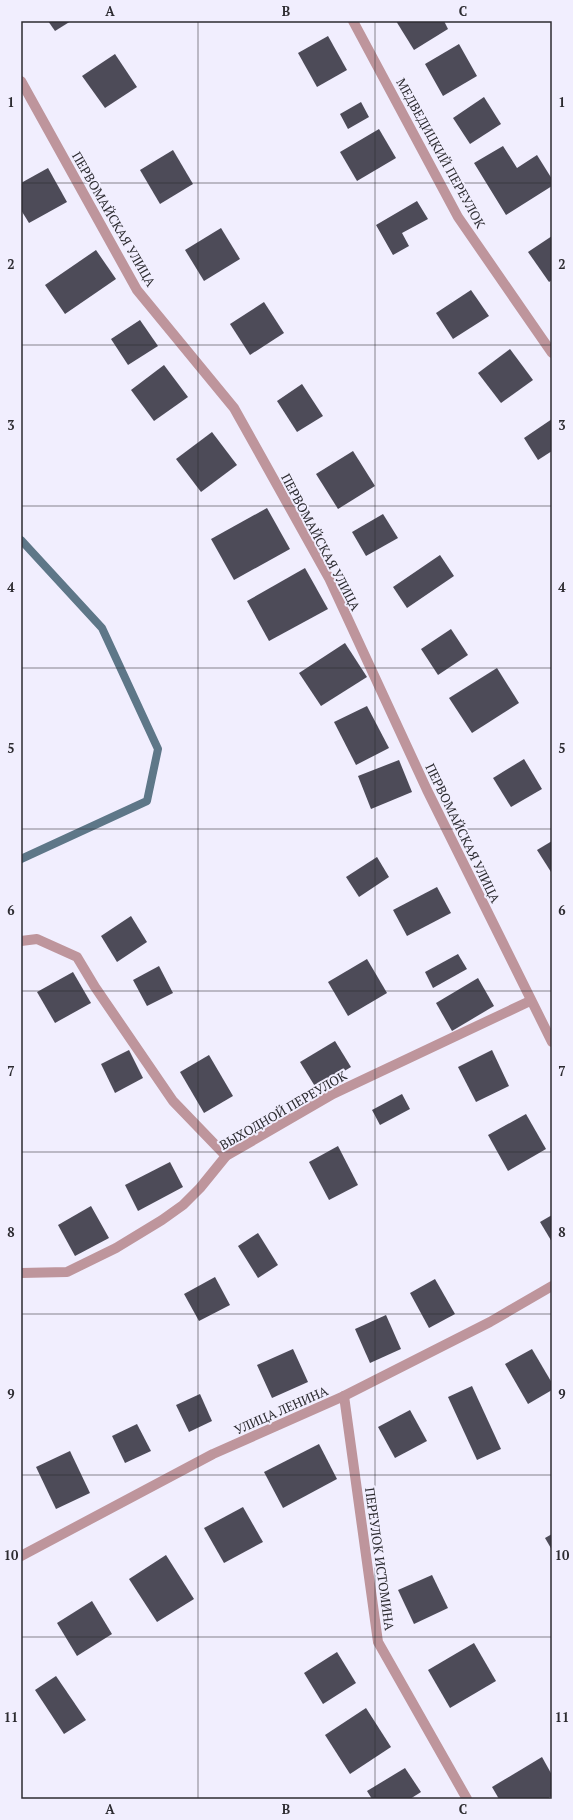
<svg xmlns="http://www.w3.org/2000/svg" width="573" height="1820" viewBox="0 0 573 1820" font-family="'PT Serif',serif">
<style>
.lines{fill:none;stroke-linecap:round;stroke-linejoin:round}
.stream{stroke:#5e7788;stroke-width:8}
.building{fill:#4d4b58}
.minor{stroke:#be959c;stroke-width:10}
.grid{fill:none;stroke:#2c2b30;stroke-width:1;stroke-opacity:0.55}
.labels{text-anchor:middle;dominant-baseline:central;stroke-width:4;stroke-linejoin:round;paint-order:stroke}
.street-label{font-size:13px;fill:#2c2b30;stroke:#f1eefe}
.neatline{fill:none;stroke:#2c2b30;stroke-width:1.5}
.grid-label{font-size:13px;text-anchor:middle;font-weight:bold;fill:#2c2b30}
</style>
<rect width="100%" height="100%" fill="#f1eefe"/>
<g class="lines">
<polyline class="stream" points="21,540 102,628 158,749 147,801 21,859"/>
</g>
<g class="building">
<polygon points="48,21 71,21 55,31"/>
<polygon points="396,21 444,21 448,29 414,50"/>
<polygon points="328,36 347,70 317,87 298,53"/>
<polygon points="459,44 477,76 443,96 425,64"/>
<polygon points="115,54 137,87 105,108 82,76"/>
<polygon points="484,97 501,124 470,144 453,118"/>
<polygon points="361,102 369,117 348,129 340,114"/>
<polygon points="379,129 396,158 357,181 340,152"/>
<polygon points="503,146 517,168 537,155 552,179 552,186 506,215 474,163"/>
<polygon points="173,150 193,184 160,204 140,170"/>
<polygon points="48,168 67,202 29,223 21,210 21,183"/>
<polygon points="417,201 428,219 402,233 409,246 393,255 376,225"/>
<polygon points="221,228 240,259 204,281 185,250"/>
<polygon points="552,236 552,280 549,282 528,252"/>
<polygon points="96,250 116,279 65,314 45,285"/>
<polygon points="471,290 489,316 453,339 436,313"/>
<polygon points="264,302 284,333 250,355 230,324"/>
<polygon points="140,320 158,346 128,365 111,339"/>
<polygon points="510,349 533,380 501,403 478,373"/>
<polygon points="164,365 188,397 154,421 131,390"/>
<polygon points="302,384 323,416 297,432 277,401"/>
<polygon points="552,419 552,451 538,460 524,438"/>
<polygon points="212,432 237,465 201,492 176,459"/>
<polygon points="353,451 375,486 338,509 316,474"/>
<polygon points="267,508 290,549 234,580 211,539"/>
<polygon points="383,514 398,538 366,556 352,532"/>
<polygon points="440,555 454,576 407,608 393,587"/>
<polygon points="305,568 328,609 269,641 247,601"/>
<polygon points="451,629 468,655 438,675 421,649"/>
<polygon points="345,643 367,677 321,706 299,673"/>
<polygon points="497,668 519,703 472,733 449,698"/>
<polygon points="367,706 389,748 356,765 334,722"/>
<polygon points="524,759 542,789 511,807 493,778"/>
<polygon points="399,760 412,792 371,809 358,776"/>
<polygon points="552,841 552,872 551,872 537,850"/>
<polygon points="377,857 389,877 359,897 346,877"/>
<polygon points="437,887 451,913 407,936 393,910"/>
<polygon points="131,916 147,942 117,962 101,936"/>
<polygon points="458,954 467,969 433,988 425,972"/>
<polygon points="367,959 387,993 348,1016 328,982"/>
<polygon points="159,966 173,993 147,1006 133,980"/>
<polygon points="73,972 91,1003 55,1023 37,992"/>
<polygon points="478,978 494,1006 452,1031 436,1003"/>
<polygon points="335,1041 351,1067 316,1088 300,1062"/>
<polygon points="129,1050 143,1078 115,1093 101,1064"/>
<polygon points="492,1050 509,1086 476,1102 458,1067"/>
<polygon points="209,1055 233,1096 204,1113 180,1072"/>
<polygon points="402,1094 410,1109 380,1125 372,1110"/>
<polygon points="526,1114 546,1149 508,1171 488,1135"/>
<polygon points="338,1146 358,1185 329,1200 309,1162"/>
<polygon points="170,1162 183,1187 138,1211 125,1185"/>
<polygon points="91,1206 109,1238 75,1256 58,1225"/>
<polygon points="552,1215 552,1242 540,1222"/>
<polygon points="258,1233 278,1265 258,1278 238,1246"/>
<polygon points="215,1277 230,1305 199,1321 184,1294"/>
<polygon points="435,1279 455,1314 429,1328 410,1293"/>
<polygon points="386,1315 401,1349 370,1363 355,1329"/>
<polygon points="293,1349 308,1382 272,1398 257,1365"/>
<polygon points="532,1349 552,1383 552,1390 528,1404 505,1364"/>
<polygon points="472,1386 501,1449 477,1460 448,1397"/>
<polygon points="200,1394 212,1421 189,1432 176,1405"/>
<polygon points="410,1410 427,1441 395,1458 378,1427"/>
<polygon points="137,1424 151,1451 125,1463 112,1436"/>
<polygon points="319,1444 337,1479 283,1508 264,1472"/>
<polygon points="70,1451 90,1493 56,1509 36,1467"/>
<polygon points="243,1507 263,1542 224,1563 204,1528"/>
<polygon points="552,1534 552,1550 545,1538"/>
<polygon points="166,1555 194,1599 157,1622 129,1579"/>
<polygon points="432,1575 448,1608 414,1624 398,1590"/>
<polygon points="92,1601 112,1634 77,1656 57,1623"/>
<polygon points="474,1643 496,1681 450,1708 428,1670"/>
<polygon points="337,1652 356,1683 323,1704 304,1673"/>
<polygon points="56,1676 86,1720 64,1734 35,1690"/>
<polygon points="366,1708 391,1747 350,1774 325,1735"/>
<polygon points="542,1757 552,1775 552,1796 547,1799 499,1799 492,1787"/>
<polygon points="405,1768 421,1792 410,1799 372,1799 367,1791"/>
</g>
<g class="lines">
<g class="minor">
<polyline points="353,21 458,217 552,353"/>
<polyline points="21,81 137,290 234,408 329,578 427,790 552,1042"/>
<polyline points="21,941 37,939 77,957 95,987 173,1101 226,1156"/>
<polyline points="21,1273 67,1272 116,1248 162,1220 183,1205 200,1188 226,1156 333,1094 530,1001"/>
<polyline points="344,1396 378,1642 467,1799"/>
<polyline points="21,1556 213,1454 344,1396 490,1322 552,1286"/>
</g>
</g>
<path class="grid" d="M198 21V1799M375 21V1799M21 183H552M21 345H552M21 506H552M21 668H552M21 829H552M21 991H552M21 1152H552M21 1314H552M21 1475H552M21 1637H552"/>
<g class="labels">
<g class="street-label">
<text transform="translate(441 153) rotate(61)">МЕДВЕДИЦКИЙ ПЕРЕУЛОК</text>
<text transform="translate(114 219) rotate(60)">ПЕРВОМАЙСКАЯ УЛИЦА</text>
<text transform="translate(321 542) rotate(62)">ПЕРВОМАЙСКАЯ УЛИЦА</text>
<text transform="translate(463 833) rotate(64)">ПЕРВОМАЙСКАЯ УЛИЦА</text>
<text transform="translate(283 1110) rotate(-30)">ВЫХОДНОЙ ПЕРЕУЛОК</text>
<text transform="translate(281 1410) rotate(-24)">УЛИЦА ЛЕНИНА</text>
<text transform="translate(380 1559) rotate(82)">ПЕРЕУЛОК ИСТОМИНА</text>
</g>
</g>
<rect width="573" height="1820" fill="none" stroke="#f1eefe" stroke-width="44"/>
<rect x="22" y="22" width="529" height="1776" class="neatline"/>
<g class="grid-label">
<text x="110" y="16">A</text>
<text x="286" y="16">B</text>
<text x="463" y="16">C</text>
<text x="11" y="107">1</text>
<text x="562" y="107">1</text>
<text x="11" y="269">2</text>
<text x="562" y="269">2</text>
<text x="11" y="430">3</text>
<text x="562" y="430">3</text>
<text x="11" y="592">4</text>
<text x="562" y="592">4</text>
<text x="11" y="753">5</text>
<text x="562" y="753">5</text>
<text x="11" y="915">6</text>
<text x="562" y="915">6</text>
<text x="11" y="1076">7</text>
<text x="562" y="1076">7</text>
<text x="11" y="1237">8</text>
<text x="562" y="1237">8</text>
<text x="11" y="1399">9</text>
<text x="562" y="1399">9</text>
<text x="11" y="1560">10</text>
<text x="562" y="1560">10</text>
<text x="11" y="1722">11</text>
<text x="562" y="1722">11</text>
<text x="110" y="1814">A</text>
<text x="286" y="1814">B</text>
<text x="463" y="1814">C</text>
</g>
</svg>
